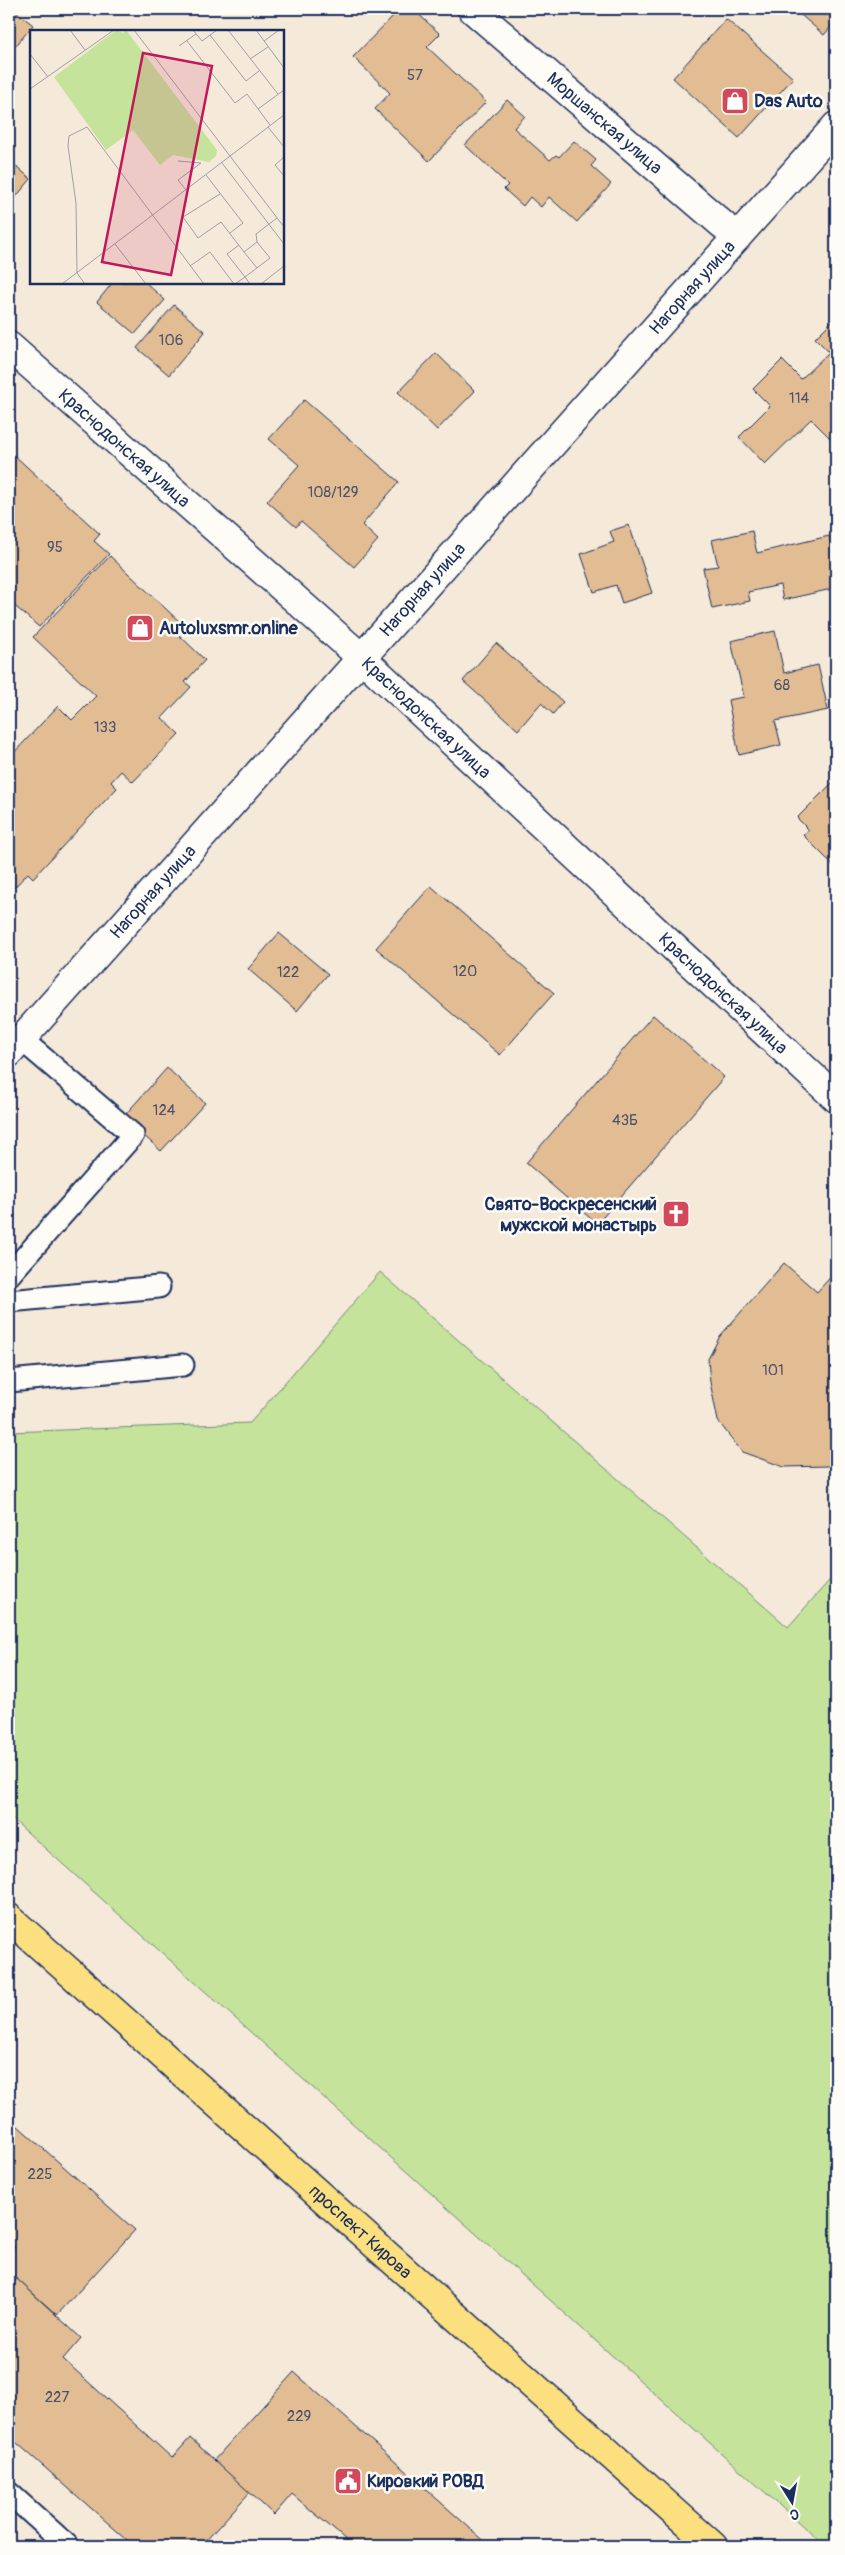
<svg xmlns="http://www.w3.org/2000/svg" width="845" height="2555" viewBox="0 0 845 2555" font-family="Pangolin,sans-serif">
<style>
.green{fill:#c5e39a;stroke:#70897c}
.building{fill:#e2bd93;stroke:#1b2f5e}
.lines{fill:none;stroke-linecap:round;stroke-linejoin:round}
.lane-casing{stroke:#1b2f5e;stroke-width:25}
.street-casing{stroke:#1b2f5e;stroke-width:31}
.primary-casing{stroke:#1b2f5e;stroke-width:31}
.lane{stroke:#fdfcf7;stroke-width:21}
.street{stroke:#fdfcf7;stroke-width:28}
.primary{stroke:#fce080;stroke-width:28}
.labels{text-anchor:middle;dominant-baseline:central;stroke-width:5;stroke-linejoin:round;paint-order:stroke}
.number-label{font-size:15px;fill:#4d526b}
.poi-label{font-size:18px;font-weight:bold;fill:#1b2f5e;stroke:#fdfcf7;text-anchor:start}
.street-label{font-size:18px;fill:#1b2f5e;stroke:#fdfcf7}
.inset-road{fill:none;stroke:#9e9fa8;stroke-width:1}
.view{fill:#c2185b;fill-opacity:0.15;stroke:#c2185b;stroke-width:2.5}
.inset-edge{fill:none;stroke:#1b2f5e;stroke-width:2.5}
</style>
<rect width="100%" height="100%" fill="#f5e9d9"/>
<filter id="ink" filterUnits="userSpaceOnUse"><feTurbulence type="fractalNoise" baseFrequency=".02" numOctaves="2"/><feDisplacementMap in="SourceGraphic" scale="10" xChannelSelector="R" yChannelSelector="G"/><feConvolveMatrix kernelMatrix="1 2 1 2 8 2 1 2 1" color-interpolation-filters="sRGB"/></filter>
<g filter="url(#ink)">
<polygon class="green" points="380,1272 788,1627 836,1573 836,2546 825,2546 9,1816 9,1432 250,1423"/>
<g class="building">
<polygon points="9,9 13,9 33,25 9,54"/>
<polygon points="400,9 413,9 440,34 427,47 486,102 429,161 375,109 390,93 353,57"/>
<polygon points="794,9 836,9 836,21 824,35"/>
<polygon points="726,19 793,78 739,138 673,78"/>
<polygon points="507,100 525,116 514,128 550,160 556,155 559,157 574,141 596,160 591,166 611,184 577,222 549,197 541,207 530,197 523,206 504,189 508,185 465,145"/>
<polygon points="9,160 31,179 9,205"/>
<polygon points="113,282 145,282 165,300 135,334 97,302"/>
<polygon points="174,305 205,332 169,375 137,348"/>
<polygon points="834,319 836,320 836,435 832,440 811,419 765,464 739,437 770,406 753,389 782,360 801,379 829,352 815,338"/>
<polygon points="436,353 475,391 437,430 398,392"/>
<polygon points="304,400 399,482 362,525 378,540 354,567 301,521 296,527 267,501 299,465 269,439"/>
<polygon points="14,455 100,534 94,541 109,554 39,627 9,601 9,460"/>
<polygon points="629,525 652,593 622,603 616,585 594,592 581,554 614,542 610,531"/>
<polygon points="752,531 757,553 829,536 836,568 836,588 783,600 780,585 748,592 750,601 712,609 703,568 718,566 712,540"/>
<polygon points="110,556 184,626 177,633 205,660 185,682 191,687 162,718 179,734 133,782 121,771 111,782 117,788 33,878 28,873 9,893 9,758 58,706 72,720 96,696 33,637"/>
<polygon points="775,631 784,673 818,665 828,710 775,721 781,745 739,755 728,700 744,697 731,641"/>
<polygon points="496,643 563,702 553,714 541,703 518,730 463,681"/>
<polygon points="836,779 836,864 834,866 803,835 809,830 797,818"/>
<polygon points="431,886 554,993 500,1055 376,948"/>
<polygon points="279,933 328,974 297,1011 248,969"/>
<polygon points="653,1015 724,1077 597,1224 526,1163"/>
<polygon points="167,1068 205,1103 161,1151 123,1117"/>
<polygon points="784,1263 817,1292 836,1271 836,1460 828,1466 784,1467 742,1452 718,1421 710,1382 708,1359 720,1336"/>
<polygon points="9,2118 135,2230 57,2315 9,2272 9,2254 15,2247 9,2241"/>
<polygon points="17,2279 81,2338 63,2359 172,2458 190,2438 250,2492 201,2546 134,2546 9,2436 9,2287"/>
<polygon points="294,2372 490,2546 353,2546 292,2494 274,2515 214,2460"/>
</g>
<g class="lines">
<defs>
<g id="lane">
<polyline points="9,1275 133,1135 21,1039"/>
<polyline points="9,1301 159,1287"/>
<polyline points="9,1381 183,1365"/>
<polyline points="9,2493 68,2546"/>
</g>
<g id="street">
<path id="s1" d="M472 9 737 237"/>
<path id="s2" d="M9 346 362 658 836 1098"/>
<path id="s3" d="M9 1053 836 126"/>
</g>
<g id="primary">
<path id="s4" d="M9 1918 713 2546"/>
</g>
</defs>
<use href="#lane" class="lane-casing"/>
<use href="#street" class="street-casing"/>
<use href="#primary" class="primary-casing"/>
<use href="#lane" class="lane"/>
<use href="#street" class="street"/>
<use href="#primary" class="primary"/>
</g>
</g>
<defs>
<symbol id="shop-square" viewBox="-11 -11 22 22"><rect x="-9" y="-9" width="18" height="18" rx="4" fill="#d1495b" stroke="#fdfcf7"/><path d="M-5-2.5h2.3a2.7 3.5 0 0 1 5.4 0H5L5.5 6h-11ZM-1.5-2.5h3a1.5 2.3 0 0 0-3 0Z" fill="#fff"/></symbol>
<symbol id="church-square" viewBox="-11 -11 22 22"><rect x="-9" y="-9" width="18" height="18" rx="4" fill="#d1495b" stroke="#fdfcf7"/><path d="M-1.2-6h2.4v3.5h3.3v2.4h-3.3V6h-2.4V-.1h-3.3v-2.4h3.3Z" fill="#fff"/></symbol>
<symbol id="civic-square" viewBox="-11 -11 22 22"><rect x="-9" y="-9" width="18" height="18" rx="4" fill="#d1495b" stroke="#fdfcf7"/><path d="M-.6-6.5H3V-4.5H.6V-3L4-1V1h2V6H-6V1h2V-1L-.6-3ZM-1.2 2.5V6h2.4V2.5Z" fill="#fff"/></symbol>
</defs>
<g fill-rule="evenodd">
<use href="#shop-square" x="719" y="85" width="32" height="32"/>
<use href="#shop-square" x="124" y="612" width="32" height="32"/>
<use href="#church-square" x="660" y="1198" width="32" height="32"/>
<use href="#civic-square" x="332" y="2465" width="32" height="32"/>
</g>
<g class="labels">
<g class="number-label">
<text x="415" y="75">57</text>
<text x="171" y="340">106</text>
<text x="799" y="398">114</text>
<text x="333" y="492">108/129</text>
<text x="55" y="547">95</text>
<text x="782" y="685">68</text>
<text x="105" y="727">133</text>
<text x="465" y="971">120</text>
<text x="288" y="972">122</text>
<text x="164" y="1110">124</text>
<text x="625" y="1120">43Б</text>
<text x="773" y="1370">101</text>
<text x="40" y="2174">225</text>
<text x="57" y="2397">227</text>
<text x="299" y="2416">229</text>
</g>
<g class="poi-label">
<text x="754" y="101">Das Auto</text>
<text x="159" y="628">Autoluxsmr.online</text>
<text x="657" y="1204" text-anchor="end">Свято-Воскресенский<tspan x="657" dy="21">мужской монастырь</tspan></text>
<text x="367" y="2481">Кировкий РОВД</text>
</g>
<g class="street-label">
<text stroke="none"><textPath href="#s1" startOffset="175">Моршанская улица</textPath></text>
<text stroke="none"><textPath href="#s3" startOffset="1026">Нагорная улица</textPath></text>
<text stroke="none"><textPath href="#s2" startOffset="154">Краснодонская улица</textPath></text>
<text stroke="none"><textPath href="#s3" startOffset="621">Нагорная улица</textPath></text>
<text stroke="none"><textPath href="#s2" startOffset="559">Краснодонская улица</textPath></text>
<text stroke="none"><textPath href="#s3" startOffset="216">Нагорная улица</textPath></text>
<text stroke="none"><textPath href="#s2" startOffset="964">Краснодонская улица</textPath></text>
<text stroke="none"><textPath href="#s4" startOffset="471">проспект Кирова</textPath></text>
</g>
</g>
<g transform="translate(30 30)">
<rect width="254" height="254" fill="#f5e9d9"/>
<path d="M86 0 93 3 96 0 187 120 186 126 179 132 143 125 130 135 103 100 76 120 24 47Z" fill="#c5e39a"/>
<path class="inset-road" d="M40 0 55 20M104 0 254 197M163 0 172 11 187 0M198 0 248 64M226 0 254 38M180 5 216 51 229 41M157 11 205 73 217 64 240 95M234 11 249 0M149 16 166 4M0 24 18 47M220 29 238 17M0 59 84 0M228 79 254 60M238 97 254 117M254 127 245 135 254 146M148 131 171 133M192 133 254 214M176 145 213 193 200 203M156 160 148 150 171 133M190 164 153 187 168 208 191 192 214 222M0 166V233M85 214 116 254M160 236 180 222 204 254M227 238 214 222 227 212M32 254 254 85M55 254 47 243 46 173 38 116 39 106 57 97 174 254M205 254 215 247 197 224 209 215M220 254 215 247 240 228 227 212 226 204 247 188M231 254 254 236"/>
<path class="view" d="M113 23 182 36 141 245 72 232Z"/>
<rect width="254" height="254" class="inset-edge"/>
</g>
<rect width="845" height="2555" fill="none" stroke="#fdfcf7" stroke-width="30"/>
<rect x="15" y="15" width="815" height="2525" fill="none" stroke="#1b2f5e" stroke-width="2" filter="url(#ink)"/>
<g transform="translate(792 2502) rotate(169)" stroke="#fdfcf7" stroke-width="4" paint-order="stroke">
<path d="M0-4L9 19L0 12L-9 19Z" fill="#1b2f5e"/>
<text y="-8" font-size="14" font-weight="bold" text-anchor="middle" fill="#1b2f5e">С</text>
</g>
</svg>
